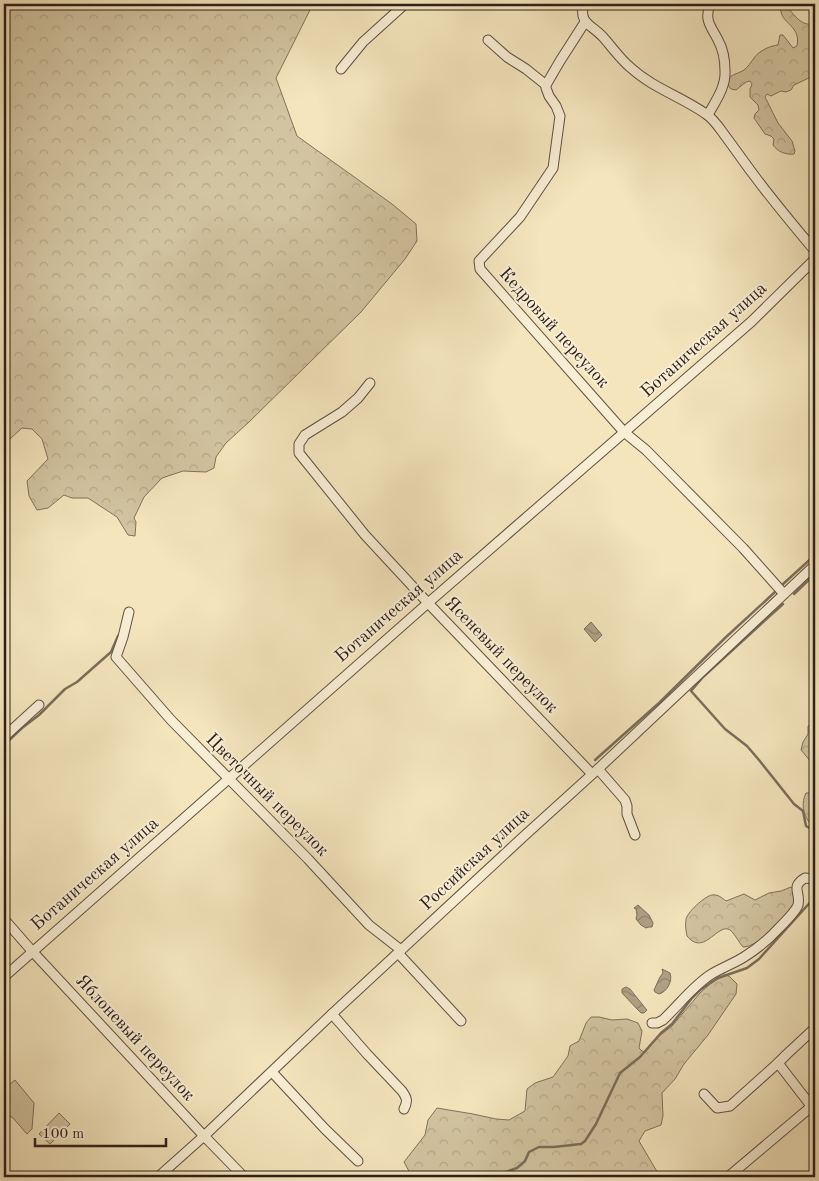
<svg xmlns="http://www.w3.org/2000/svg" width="819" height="1181" viewBox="0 0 819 1181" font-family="'Old Standard TT',serif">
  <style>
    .forest { fill: url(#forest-crowns); stroke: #7f725e }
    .park { fill: #d2c4a1; stroke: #7f725e }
    .water { fill: url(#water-waves); stroke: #7b6e5b }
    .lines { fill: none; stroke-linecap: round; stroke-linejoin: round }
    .stream { stroke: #7b6e5b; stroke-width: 2.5 }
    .minor-casing { stroke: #5e5144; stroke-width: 11 }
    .minor { stroke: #f8eed4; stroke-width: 9 }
    .labels { text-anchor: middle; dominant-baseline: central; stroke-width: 4; stroke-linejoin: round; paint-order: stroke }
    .street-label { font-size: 18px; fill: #2c201b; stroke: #f8eed4 }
  </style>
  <defs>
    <pattern id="forest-crowns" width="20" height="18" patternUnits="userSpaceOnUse" patternTransform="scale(1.25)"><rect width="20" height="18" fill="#d2c4a1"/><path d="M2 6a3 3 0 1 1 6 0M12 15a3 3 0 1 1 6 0" fill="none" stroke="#b4a88a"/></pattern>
    <pattern id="water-waves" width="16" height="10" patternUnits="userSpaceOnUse" patternTransform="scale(1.25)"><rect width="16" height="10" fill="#b0a286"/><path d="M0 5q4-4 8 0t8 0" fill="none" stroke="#8f846d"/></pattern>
  </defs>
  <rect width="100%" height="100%" fill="#f4e5bd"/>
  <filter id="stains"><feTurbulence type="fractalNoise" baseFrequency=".004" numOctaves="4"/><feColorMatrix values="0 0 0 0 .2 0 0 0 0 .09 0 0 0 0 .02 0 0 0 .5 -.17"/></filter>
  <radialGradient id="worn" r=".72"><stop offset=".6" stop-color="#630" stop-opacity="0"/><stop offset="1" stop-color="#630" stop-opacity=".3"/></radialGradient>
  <!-- forest -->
  <g class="forest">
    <polygon points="4,4 313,4 276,78 297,136 392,204 416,224 417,241 405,259 361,312 249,422 226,443 216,457 214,468 206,472 183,471 162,478 144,497 134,518 136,522 135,536 128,535 117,517 88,498 72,498 64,495 48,508 37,510 29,496 27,481 48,459 42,439 32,429 22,428 11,438 4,443"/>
    <path d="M782,4h3c7,8 15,22 27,20l3,-4 -2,-7 1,-9h1v71l-21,10 -3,5 -5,2 -5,-1 -10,5 -4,-2 -2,3 13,26 14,18 3,10 -1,3c-8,1 -16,-2 -21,-9l1,-6 -3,-3 -6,-2 -11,-16 1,-4 4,-4 -1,-5 -8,-8v-8l2,-5 -2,-3 -4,1 -10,8 -5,-1 -4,-5c1,-10 9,-9 17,-14 4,-3 7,-8 10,-12 5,-7 15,-12 24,-13l2,-10h3l10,13 4,-2c5,-23 -22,-23 -15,-42z"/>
    <polygon points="815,722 815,763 812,763 801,750 803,742 808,734 808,726"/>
    <path d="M806,793h9v30l-6,-1c-6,-8 -8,-19 -3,-29z"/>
    <path d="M791,887l9,6c0,2 -1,6 -2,8 -7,12 -40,47 -55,46 -4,-4 -10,-17 -15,-18 -12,-3 -25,27 -41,7 -1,-5 -2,-11 -1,-16 0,-7 19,-24 26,-25 6,-1 10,3 14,6l18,-7 11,6 14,-7 12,-2z"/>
    <polygon points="723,973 730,977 737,984 736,994 708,1035 684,1064 675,1079 662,1093 663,1116 661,1125 645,1131 639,1141 656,1170 663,1177 409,1177 410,1173 404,1162 425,1135 428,1120 437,1108 473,1114 496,1119 509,1120 525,1111 527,1089 535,1083 553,1077 568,1056 570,1046 579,1041 586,1023 591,1017 599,1017 612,1020 627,1019 638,1023 642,1031 639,1048 642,1051 645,1052 658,1037 672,1026 700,993 710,984 712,978"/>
  </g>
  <!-- park -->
  <g class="park">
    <polygon points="15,1080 34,1103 32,1129 27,1134 13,1118 4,1112 4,1089"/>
    <polygon points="59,1113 70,1124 50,1144 39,1134"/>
  </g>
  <!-- water -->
  <g class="water">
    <polygon points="591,622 602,635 595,642 584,629"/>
    <polygon points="638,905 649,915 653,923 652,927 649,927 646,928 641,925 636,919 637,915 636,909 634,908"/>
    <path d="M662,969l8,4c3,8 -3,19 -11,21l-4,-2 -1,-2 6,-13 3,-4z"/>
    <polygon points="626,987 630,989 646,1009 647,1010 644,1013 641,1013 639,1011 622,993 622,989"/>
  </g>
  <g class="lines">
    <!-- stream -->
    <g class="stream">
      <polyline points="782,585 815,555"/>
      <polyline points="794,594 815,574"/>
      <polyline points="783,604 703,677 691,691 725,729 747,746 759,760 794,804 803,811 806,826 811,829 815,835"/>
      <polyline points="4,745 22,728 39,715 65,689 77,682 111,652 118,636 120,634"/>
      <polyline points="595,760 659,703 725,638 775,592"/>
      <polyline points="496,1177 497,1175 517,1168 525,1161 529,1152 539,1147 554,1147 581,1144 585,1141 596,1124 620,1073 640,1057 661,1033 672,1024 692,998 700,990 718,978 747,968 759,959 815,897"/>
    </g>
    <defs>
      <g id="minor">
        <path d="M584,4c-6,19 8,21 19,33 9,10 17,22 28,31 22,20 51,29 75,46 8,5 14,15 20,23 9,12 18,25 27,37 20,27 41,52 62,77"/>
        <polyline points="585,22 560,61 546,85 546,88 549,96 556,106 560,116 553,168 520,217 479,261 480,269 624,432 646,450 743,548 784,594"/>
        <polyline points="488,40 507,57 526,69 546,85"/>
        <polyline points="341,69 363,42 405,4"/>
        <path d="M708,115c7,-13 18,-28 17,-44 0,-10 -2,-22 -7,-31 -7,-14 -14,-19 -8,-36"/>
        <polyline points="370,383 358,398 342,412 305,435 299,444 299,453 365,535 428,603 592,774"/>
        <polyline points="129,612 123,637 116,657 171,720 308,859 369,925 401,950"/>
        <polyline points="4,737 39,705"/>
        <polyline points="598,769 625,800 627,806 627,814 635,835"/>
        <polyline points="4,919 32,951 204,1136 244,1177"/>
        <polyline points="398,953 461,1021"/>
        <polyline points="4,977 428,603 751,322 815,259"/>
        <path d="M332,1014l35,40 35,37c5,7 6,10 2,18"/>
        <path d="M652,1023h5l6,-3c16,-15 29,-33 47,-45 11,-7 23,-11 34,-18 13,-8 25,-18 35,-29 5,-5 17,-17 19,-23 3,-13 -8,-18 7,-27l10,1"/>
        <polyline points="778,1063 787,1054 815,1028"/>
        <polyline points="272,1072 325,1129 358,1161"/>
        <polyline points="704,1094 717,1108 730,1106 778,1063 815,1111"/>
        <polyline points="158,1177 204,1136 332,1014 523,837 598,769 815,565"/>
        <polyline points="728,1177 812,1106"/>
      </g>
    </defs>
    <!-- minor casing -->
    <use href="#minor" class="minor-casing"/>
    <!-- minor -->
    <use href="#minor" class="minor"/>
  </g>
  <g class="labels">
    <!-- street labels -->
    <g class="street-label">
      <text transform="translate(554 328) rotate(48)">Кедровый переулок</text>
      <text transform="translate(704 340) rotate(-42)">Ботаническая улица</text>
      <text transform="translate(399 606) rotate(-41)">Ботаническая улица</text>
      <text transform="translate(501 655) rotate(46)">Ясеневый переулок</text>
      <text transform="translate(267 795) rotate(45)">Цветочный переулок</text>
      <text transform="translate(475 859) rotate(-43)">Российская улица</text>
      <text transform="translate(95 874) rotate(-41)">Ботаническая улица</text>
      <text transform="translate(135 1038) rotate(47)">Яблоневый переулок</text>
    </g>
  </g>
  <!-- margin -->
  <rect width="819" height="1181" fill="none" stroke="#f4e5bd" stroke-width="20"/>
  <rect x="5" y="5" width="809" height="1171" fill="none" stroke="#2c201b" stroke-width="2.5"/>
  <rect x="10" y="10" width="799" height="1161" fill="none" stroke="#2c201b"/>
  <!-- scale -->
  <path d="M35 1138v8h131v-8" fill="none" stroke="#2c201b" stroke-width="2.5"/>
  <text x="42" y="1138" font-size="15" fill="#2c201b" stroke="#f8eed4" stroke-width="4" paint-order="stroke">100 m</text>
  <rect width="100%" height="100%" filter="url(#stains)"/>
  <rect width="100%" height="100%" fill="url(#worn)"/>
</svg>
